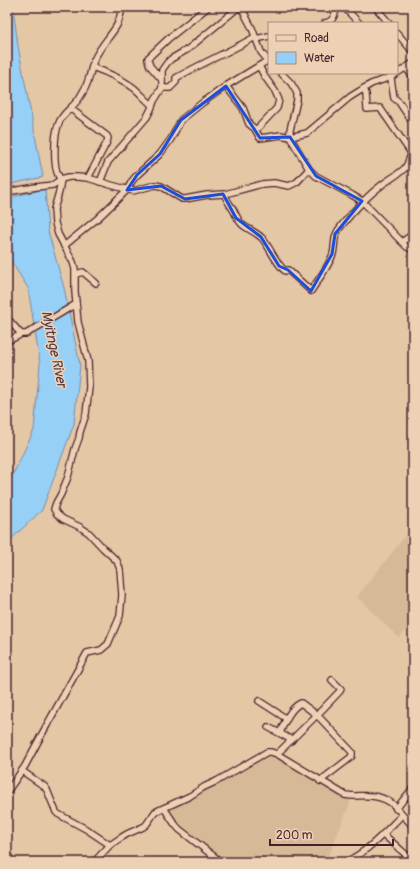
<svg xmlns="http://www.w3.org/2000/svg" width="420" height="869" viewBox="0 0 420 869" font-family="Pangolin,sans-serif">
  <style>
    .built { fill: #d6b996 }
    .water { fill: #97d0f6; stroke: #7889a5 }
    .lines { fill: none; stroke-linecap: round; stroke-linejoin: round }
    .minor-casing { stroke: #4a1f2b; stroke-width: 8 }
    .minor { stroke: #edd1b4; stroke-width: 5.5 }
    .marked { fill: none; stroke: #1d4ed8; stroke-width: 3; stroke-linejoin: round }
    .labels { text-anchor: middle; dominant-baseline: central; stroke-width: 3; stroke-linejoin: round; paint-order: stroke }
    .water-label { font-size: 14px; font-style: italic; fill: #563a49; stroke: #edd1b4 }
  </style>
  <rect width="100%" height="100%" fill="#e4c8a6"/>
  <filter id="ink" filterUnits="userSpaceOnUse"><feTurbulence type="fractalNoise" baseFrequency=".025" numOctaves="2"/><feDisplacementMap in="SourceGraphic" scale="8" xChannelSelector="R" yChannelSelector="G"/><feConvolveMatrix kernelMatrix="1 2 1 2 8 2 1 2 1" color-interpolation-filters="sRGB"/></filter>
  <g filter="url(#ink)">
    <!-- built -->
    <g class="built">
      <polygon points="413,526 413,621 399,638 357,597"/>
      <polygon points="269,752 321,782 351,801 326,862 224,862 167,811"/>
    </g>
    <!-- water -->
    <g class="water">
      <polygon points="7,7 13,7 18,46 43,177 7,185"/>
      <polygon points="45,189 48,231 64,288 80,365 74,424 42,510 7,543 7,487 34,430 40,363 28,288 7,255 7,198"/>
    </g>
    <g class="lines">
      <defs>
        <g id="minor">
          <polyline points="241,7 252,28 261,52 269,62"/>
          <polyline points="344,7 359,23"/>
          <polyline points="376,8 389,23"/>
          <path d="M325,23c10,-2 8,-8 13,-16"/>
          <polyline points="397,33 413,52"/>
          <polyline points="256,39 269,36"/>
          <path d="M92,67c14,5 30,12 42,21 6,5 12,12 18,17"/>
          <polyline points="406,68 413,77"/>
          <polyline points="281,73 291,83 297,93 297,100 290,130 290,137 309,169 316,176 352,195 362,201 402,242 407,247 413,250"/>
          <polyline points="390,73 394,98 399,102 413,123"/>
          <polyline points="162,80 150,66 148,60 148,58 169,38 208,7"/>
          <polyline points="226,86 243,108 249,124 255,129 260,138 281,135 290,137 307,133 350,97 371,84 391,77 413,63"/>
          <polyline points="162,88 162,70 167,63 171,59 188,49 239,7"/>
          <polyline points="364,88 366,94 367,109 380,108 411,153"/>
          <polyline points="71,109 107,136 108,138 107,142 88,178"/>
          <polyline points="256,130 277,108 279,100 275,91 265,77 259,66"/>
          <path d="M100,182l8,-20 39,-45 4,-8 3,-8 8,-13h8l6,-6v-4c26,-15 53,-26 79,-41"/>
          <polyline points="7,192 36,187 53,185 61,179 69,177 77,177 88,178 111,185 133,191 155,185 161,186 182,199 185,199 207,195 225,194 262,184 274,183 289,186 297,182 309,169"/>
          <path d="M225,194c1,7 6,11 9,17 3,6 4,10 10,15 6,4 13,7 18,12 9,11 13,24 23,33l3,-1 23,21c7,-11 18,-25 22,-37 3,-13 -1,-17 9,-29 12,-15 25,-29 41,-41 7,-5 16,-10 22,-16 4,-5 4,-12 8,-17"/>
          <polyline points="402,242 413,234"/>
          <polyline points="64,246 98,218 127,190 132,181 137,175 160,154 171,139 181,120 202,103 226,86 262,64 265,62 266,59"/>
          <polyline points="76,274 83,272 96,283"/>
          <polyline points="7,318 21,334 26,334 76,304"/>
          <polyline points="7,341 18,336 21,334"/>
          <polyline points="259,701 287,719"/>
          <polyline points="268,727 292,740"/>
          <path d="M280,733c4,-10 10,-25 21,-30l16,12 35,37v4l-2,2 -30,23"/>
          <polyline points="277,754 317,715 340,691 341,689 332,680"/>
          <polyline points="22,771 44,786 47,790 56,812 58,814 86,829 110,845"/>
          <path d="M7,792l18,-26 17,-32 45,-81 14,-3 7,-6 12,-28 2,-21 -2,-26 -3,-8 -14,-13 -14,-15 -9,-6 -17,-8 -6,-5 -3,-5 2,-6 5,-9 7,-17 7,-28 4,-11 1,-6 6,-18 3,-27 -1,-26 -10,-39 -3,-30v-23l-2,-7 -15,-28 -3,-11 -1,-14 5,-17 2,-13c-9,-8 -7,-45 -2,-56 3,-10 15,-16 21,-26 4,-6 7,-12 9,-19 2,-7 3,-14 6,-20 6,-13 16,-22 22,-33 3,-6 4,-12 5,-18"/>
          <polyline points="164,808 174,823 179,829 221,862"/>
          <polyline points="396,809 413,788"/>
          <polyline points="383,834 413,861"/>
          <path d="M94,862l16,-17 9,-6 8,-5 16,-7 3,-2 9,-13 35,-16 14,-9 13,-6 50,-29h4l6,2 68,41c9,2 17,0 26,1 23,2 27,15 42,30"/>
          <path d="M345,862c23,-10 40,-30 57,-47"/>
        </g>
      </defs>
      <!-- minor casing -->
      <use href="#minor" class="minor-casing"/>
      <!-- minor -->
      <use href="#minor" class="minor"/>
    </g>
  </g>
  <!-- marked area -->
  <path class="marked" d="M226,86l34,52 30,-1 26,39 46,25 -27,33 -3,20 -21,37 -23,-21 -9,-4 -18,-29 -25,-19 -13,-24 -38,5 -24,-13 -34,4 10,-15 23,-21 21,-34z"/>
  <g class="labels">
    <!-- water labels -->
    <g class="water-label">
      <text transform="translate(54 349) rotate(78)">Myitnge River</text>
    </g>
  </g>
  <!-- margin -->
  <rect width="420" height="869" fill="none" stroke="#edd1b4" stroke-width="24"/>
  <rect x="12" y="12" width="396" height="845" fill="none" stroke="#4a1f2b" stroke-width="1.5" filter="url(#ink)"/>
  <!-- legend -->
  <rect x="268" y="22" width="130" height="52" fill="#edd1b4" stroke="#ac8a7d"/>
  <rect x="276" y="35" width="20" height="6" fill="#edd1b4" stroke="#ac8a7d"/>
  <text x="304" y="42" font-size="12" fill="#4a1f2b">Road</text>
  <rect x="276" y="52" width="20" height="12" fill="#97d0f6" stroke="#ac8a7d"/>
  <text x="304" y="62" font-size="12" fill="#4a1f2b">Water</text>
  <!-- scale -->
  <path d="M270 839v6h123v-6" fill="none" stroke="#4a1f2b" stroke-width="2"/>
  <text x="276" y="839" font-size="12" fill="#4a1f2b" stroke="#edd1b4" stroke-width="3" paint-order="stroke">200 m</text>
</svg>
